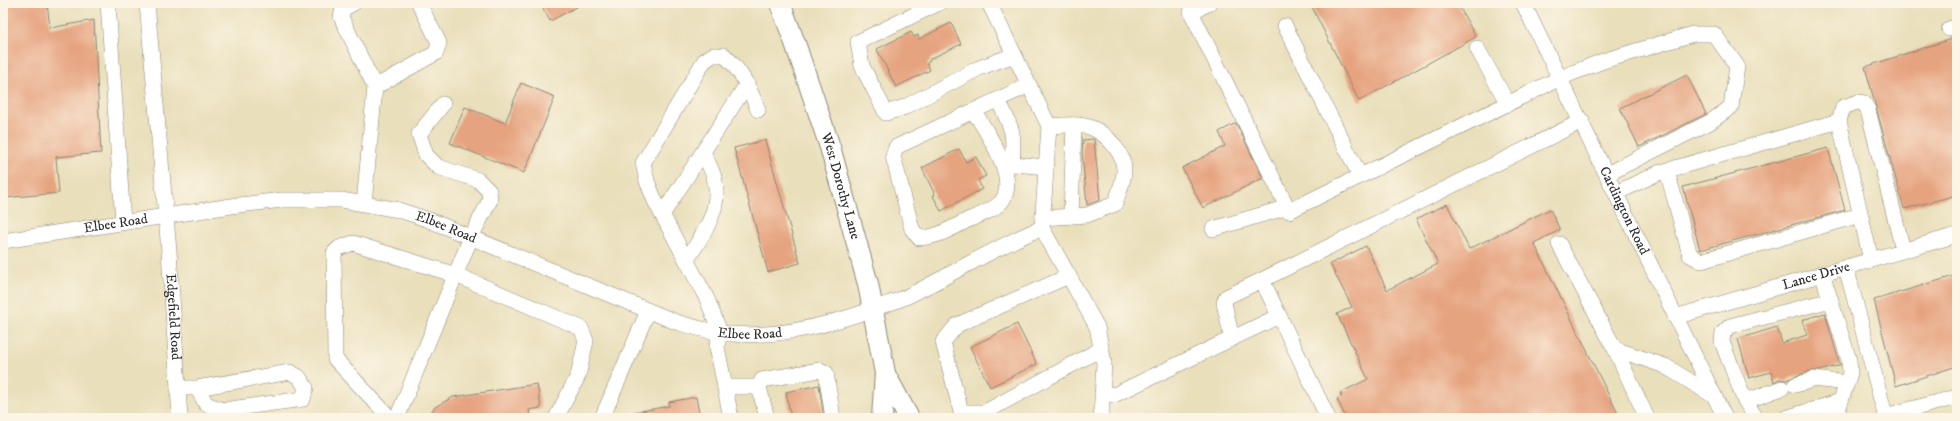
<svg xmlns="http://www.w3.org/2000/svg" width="1960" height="421" viewBox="0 0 1960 421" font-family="'IM FELL DW Pica',serif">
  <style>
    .building { fill: #e6a37f }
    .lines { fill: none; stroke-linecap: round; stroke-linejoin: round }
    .minor-casing { stroke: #8a8573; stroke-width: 16 }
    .major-casing { stroke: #8a8573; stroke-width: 22 }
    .minor { stroke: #fff; stroke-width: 15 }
    .major { stroke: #fff; stroke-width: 20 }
    .labels { text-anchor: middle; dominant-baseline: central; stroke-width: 3; stroke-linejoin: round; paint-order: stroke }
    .street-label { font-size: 14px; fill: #2b2b2b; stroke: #fcf5e5 }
  </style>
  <rect width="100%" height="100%" fill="#fcf5e5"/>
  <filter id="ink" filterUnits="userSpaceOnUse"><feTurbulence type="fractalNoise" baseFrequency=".025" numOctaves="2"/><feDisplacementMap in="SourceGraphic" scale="8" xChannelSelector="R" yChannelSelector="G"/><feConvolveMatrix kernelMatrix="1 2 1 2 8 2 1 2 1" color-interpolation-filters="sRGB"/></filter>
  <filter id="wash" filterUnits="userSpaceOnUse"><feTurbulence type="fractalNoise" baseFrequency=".012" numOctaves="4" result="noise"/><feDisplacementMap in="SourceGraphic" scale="16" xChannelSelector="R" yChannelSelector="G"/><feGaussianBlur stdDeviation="0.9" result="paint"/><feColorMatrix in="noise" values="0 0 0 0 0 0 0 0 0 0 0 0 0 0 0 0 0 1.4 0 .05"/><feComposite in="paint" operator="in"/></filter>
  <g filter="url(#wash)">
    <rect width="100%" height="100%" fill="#e9dfbb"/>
    <g id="blocks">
      <!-- building -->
      <g class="building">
        <polygon points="3,3 47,3 50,28 94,20 101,153 56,157 59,193 3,198"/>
        <polygon points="540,3 584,3 550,21"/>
        <polygon points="1310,3 1457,3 1476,37 1359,101"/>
        <polygon points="951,23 961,44 930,59 930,61 927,63 930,70 896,87 877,49 911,32 914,37 918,35 919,39"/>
        <polygon points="1957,37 1957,195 1904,209 1865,67"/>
        <polygon points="1687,75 1706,114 1639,147 1620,108"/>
        <polygon points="521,83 555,97 524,173 450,143 465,107 505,123"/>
        <polygon points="1236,123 1263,178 1203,208 1182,168 1225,146 1219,132"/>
        <polygon points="1094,139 1100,200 1087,205 1082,154 1083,140"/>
        <polygon points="765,140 800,263 768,272 734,148"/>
        <polygon points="1828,148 1845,210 1700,250 1683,187"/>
        <polygon points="959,149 966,162 976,157 986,176 978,180 982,189 941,211 933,196 935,195 922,168"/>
        <polygon points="1447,204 1469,249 1550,209 1560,230 1534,243 1620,418 1346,418 1337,399 1342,396 1340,393 1368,379 1337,314 1352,307 1330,264 1366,246 1387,290 1438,264 1416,219"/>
        <polygon points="1957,275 1957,366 1896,386 1874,300"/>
        <polygon points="1825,313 1840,365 1820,371 1810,371 1786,380 1779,379 1774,382 1771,372 1749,378 1738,339 1777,327 1782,343 1807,335 1802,320"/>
        <polygon points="1017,324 1037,364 990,387 970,347"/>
        <polygon points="537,384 541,408 529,410 530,418 427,418 435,407 453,397"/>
        <polygon points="819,385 824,418 791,418 786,392"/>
        <polygon points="696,397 700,418 637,418 636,412 669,406 669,402"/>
      </g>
    </g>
  </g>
  <g filter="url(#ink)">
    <use href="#blocks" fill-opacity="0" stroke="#8a8573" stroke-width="1"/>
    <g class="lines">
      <defs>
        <g id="minor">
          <polyline points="108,3 123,222"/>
          <path id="s1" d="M147,3l22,248 11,167"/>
          <polyline points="354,3 343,9 341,17 375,87 364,203"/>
          <polyline points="939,3 858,42 862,66 886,113 905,107 979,68 1014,55"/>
          <polyline points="989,3 1049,126 1042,228"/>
          <polyline points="1209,3 1191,12 1289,211 1560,78 1603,61 1693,34 1714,34 1737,66 1731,107 1710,122 1607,174"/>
          <path id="s2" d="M1523,3l202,415"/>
          <polyline points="1285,26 1360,176"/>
          <polyline points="1949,29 1957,26"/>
          <polyline points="1477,48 1508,104"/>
          <polyline points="375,87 436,53 439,43 419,3"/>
          <path d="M998,100c14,28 17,32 14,63"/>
          <path d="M974,111c12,21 45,66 28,90 -8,9 -21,14 -32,18 -16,8 -33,19 -51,19l-7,-9 -19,-73 3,-9 133,-62"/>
          <polyline points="1839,121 1843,107 1858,102 1864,103 1868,110 1903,250"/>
          <polyline points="1003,163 1046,167"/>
          <polyline points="1667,171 1690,255 1701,261 1860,215"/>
          <polyline points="1616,193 1658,173 1839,121 1871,260"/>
          <polyline points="662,215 747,84"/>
          <polyline points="1071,216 1074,125"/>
          <path d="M1043,218l44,-3 28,-11c3,-10 9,-23 9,-33 1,-17 -17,-37 -32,-43 -13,-5 -30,-3 -43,-2"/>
          <polyline points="1213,229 1288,207"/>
          <path id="s3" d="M3,241l228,-35 51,-6h59l58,10 30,10 247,102c18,5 37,11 56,12 48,4 97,-9 141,-25 13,-5 26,-8 37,-14 45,-22 86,-49 132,-67l55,99 7,36 -3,55"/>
          <polyline points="1559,244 1615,349 1665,366 1714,396"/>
          <path d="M687,260c15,-25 34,-48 28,-79 -2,-10 -8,-20 -12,-29"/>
          <polyline points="1846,267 1886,418"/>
          <polyline points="1822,273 1849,360 1850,373 1837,413 1838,418"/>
          <polyline points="1069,276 957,325 943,342 961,412 985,412 1101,349"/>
          <path id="s4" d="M1675,317l282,-82"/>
          <polyline points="1232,339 1224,303 1226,297 1262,280"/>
          <polyline points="1615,349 1647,418"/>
          <polyline points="1813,379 1847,383"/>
          <polyline points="1795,385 1806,382"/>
          <polyline points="725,387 759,387"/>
          <polyline points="178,388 197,388 206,404 223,410 303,399 306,388 299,377 290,372 197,388"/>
          <polyline points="1102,393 1114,395 1279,316"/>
          <polyline points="1746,401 1782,388"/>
          <polyline points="1885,416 1957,397"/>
          <polyline points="390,418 335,359 334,253 339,248 353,243 456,275 581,328 586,341 578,376 556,418"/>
          <polyline points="397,418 471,237 490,200 489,191 478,180 438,167 426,155 419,134 443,104"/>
          <polyline points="602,418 648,311"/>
          <path d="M731,418l-14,-71 3,-15 -13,-33 -52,-98 -8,-20 -4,-18 61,-102 9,-6h11c17,15 26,34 34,55"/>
          <polyline points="767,418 759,387 762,380 820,370 826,373 833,418"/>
          <polyline points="1328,418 1262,280 1582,121"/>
          <polyline points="1756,418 1744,399 1722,342 1723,333 1730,326 1831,300"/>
          <polyline points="1786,418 1841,401"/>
        </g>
        <g id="major">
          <path id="s5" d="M780,3l15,40 35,104 38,137 17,89 -3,45"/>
          <polyline points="885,374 909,418"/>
        </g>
      </defs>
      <!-- minor casing -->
      <use href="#minor" class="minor-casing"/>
      <!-- major casing -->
      <use href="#major" class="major-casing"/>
      <!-- minor -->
      <use href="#minor" class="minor"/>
      <!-- major -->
      <use href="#major" class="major"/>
    </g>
  </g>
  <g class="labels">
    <!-- street labels -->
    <g class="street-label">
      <text stroke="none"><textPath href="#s5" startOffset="193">West Dorothy Lane</textPath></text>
      <text stroke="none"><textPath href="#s2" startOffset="231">Cardington Road</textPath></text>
      <text stroke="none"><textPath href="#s3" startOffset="114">Elbee Road</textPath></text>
      <text stroke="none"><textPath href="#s3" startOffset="450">Elbee Road</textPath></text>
      <text stroke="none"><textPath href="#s4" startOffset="147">Lance Drive</textPath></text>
      <text stroke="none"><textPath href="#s1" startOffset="315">Edgefield Road</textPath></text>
      <text stroke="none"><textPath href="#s3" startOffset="774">Elbee Road</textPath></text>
    </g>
  </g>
  <!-- margin -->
  <rect width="1960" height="421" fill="none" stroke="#fcf5e5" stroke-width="16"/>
</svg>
